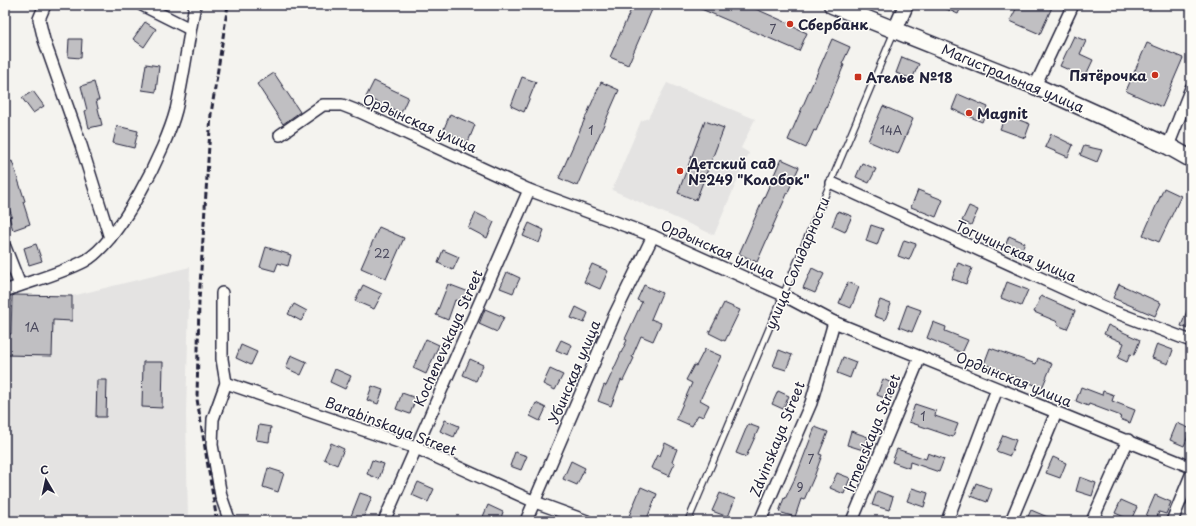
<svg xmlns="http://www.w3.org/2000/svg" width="1196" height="526" viewBox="0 0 1196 526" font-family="'Playpen Sans',sans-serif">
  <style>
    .built { fill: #e4e3e2 }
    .building { fill: #c0bfc2; stroke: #22223b }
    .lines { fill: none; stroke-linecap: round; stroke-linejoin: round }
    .service-casing { stroke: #22223b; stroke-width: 8 }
    .minor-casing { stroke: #22223b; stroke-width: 14 }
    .tertiary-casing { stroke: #22223b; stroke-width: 17 }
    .secondary-casing { stroke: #22223b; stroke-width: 19 }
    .service { stroke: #fdfcf7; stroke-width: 5.5 }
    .minor { stroke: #fdfcf7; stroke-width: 11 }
    .tertiary { stroke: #fdfcf7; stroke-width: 14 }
    .secondary { stroke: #fdfcf7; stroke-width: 16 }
    .rail { stroke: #22223b; stroke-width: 3; stroke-dasharray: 6 3; stroke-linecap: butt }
    .poi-dot { fill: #c8321e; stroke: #fdfcf7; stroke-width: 1.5 }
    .labels { text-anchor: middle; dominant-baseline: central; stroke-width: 3; stroke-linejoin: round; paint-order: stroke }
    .number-label { font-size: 12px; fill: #4a495d }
    .poi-label { font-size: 14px; font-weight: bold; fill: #22223b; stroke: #fdfcf7; text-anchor: start }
    .street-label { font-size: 14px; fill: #22223b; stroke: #fdfcf7 }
  </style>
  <rect width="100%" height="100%" fill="#f4f3ef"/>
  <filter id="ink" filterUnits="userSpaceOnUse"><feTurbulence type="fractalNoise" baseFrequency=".025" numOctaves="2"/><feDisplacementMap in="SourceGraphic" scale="8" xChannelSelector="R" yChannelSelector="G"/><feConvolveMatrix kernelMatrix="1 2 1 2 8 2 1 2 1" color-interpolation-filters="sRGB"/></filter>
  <g filter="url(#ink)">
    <!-- built -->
    <g class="built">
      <polygon points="667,83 755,119 741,148 749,153 714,235 612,190 641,121 648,118"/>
      <polygon points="190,267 186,413 188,521 5,521 5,334 11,334 12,295 72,296"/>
    </g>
    <!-- building -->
    <g class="building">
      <polygon points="633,5 654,5 628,65 610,57"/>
      <polygon points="692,5 747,5 790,24 789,25 807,33 799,51"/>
      <polygon points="937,5 962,5 958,14"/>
      <polygon points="1018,5 1053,5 1040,34 1010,21"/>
      <polygon points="145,22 156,29 144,47 133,39"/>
      <polygon points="1074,36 1086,41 1080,54 1093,60 1085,77 1060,66"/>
      <polygon points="69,39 82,39 81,58 68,57"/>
      <polygon points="832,39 850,47 842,64 844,65 816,131 814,130 806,148 788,140"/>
      <polygon points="1147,43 1183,58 1162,107 1126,91"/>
      <polygon points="902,57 919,64 912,79 896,73"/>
      <polygon points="146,64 159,66 156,92 142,90"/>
      <polygon points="274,73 300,112 283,124 257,84"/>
      <polygon points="522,77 536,82 524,112 511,106"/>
      <polygon points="374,81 408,97 401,113 366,97"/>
      <polygon points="94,82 99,100 96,100 102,125 89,128 85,111 87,110 81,86"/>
      <polygon points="601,82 619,90 577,186 559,178"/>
      <polygon points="33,91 44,106 33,113 22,98"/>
      <polygon points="958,94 988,107 982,122 952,109"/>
      <polygon points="883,106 913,119 898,154 868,141"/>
      <polygon points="450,114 475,125 468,142 443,131"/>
      <polygon points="1006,115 1030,124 1025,138 1000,129"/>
      <polygon points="705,121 724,128 696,200 678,193"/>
      <polygon points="117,126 138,131 134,148 113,143"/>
      <polygon points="1051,134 1073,145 1068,157 1045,147"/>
      <polygon points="1084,146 1102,150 1097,162 1080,155"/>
      <polygon points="781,159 799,167 757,262 739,254"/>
      <polygon points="12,161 25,201 23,202 30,224 13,230 9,217 12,216 5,198 5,164"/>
      <polygon points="862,163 876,169 869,183 856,177"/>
      <polygon points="1164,188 1181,196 1159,242 1143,235"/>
      <polygon points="918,190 943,200 936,217 911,207"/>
      <polygon points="969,206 978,210 971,225 962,221"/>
      <polygon points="838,211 852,216 845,232 832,226"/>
      <polygon points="476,213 494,222 487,238 468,228"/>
      <polygon points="529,223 544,230 539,243 523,236"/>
      <polygon points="871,225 883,229 877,245 866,241"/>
      <polygon points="379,227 404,238 386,279 361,268"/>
      <polygon points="1009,236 1025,243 1019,256 1004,249"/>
      <polygon points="904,240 916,244 909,260 898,256"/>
      <polygon points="36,244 42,261 29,265 24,248"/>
      <polygon points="266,247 291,255 288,266 278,263 275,271 260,267"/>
      <polygon points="443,250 459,257 453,270 438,263"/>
      <polygon points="958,263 972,268 966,284 952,279"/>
      <polygon points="592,264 608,271 600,289 584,282"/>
      <polygon points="812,268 824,274 815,293 803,288"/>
      <polygon points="507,272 520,278 513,293 500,288"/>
      <polygon points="848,282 859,287 851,308 839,303"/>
      <polygon points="1007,282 1028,290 1021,306 1001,298"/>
      <polygon points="448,284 469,292 465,303 455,300 448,320 436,315"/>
      <polygon points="1119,284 1161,303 1155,316 1113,298"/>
      <polygon points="363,285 382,294 374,309 355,301"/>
      <polygon points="644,285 662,293 651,319 661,323 653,341 641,336 632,357 634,358 623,381 621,380 611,406 598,401 604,385 606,386 627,340 625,339 642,302 637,300"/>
      <polygon points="15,295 72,296 72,321 53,320 52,356 5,355 5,334 11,334 12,296"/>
      <polygon points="1041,296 1075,311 1067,329 1057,325 1058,322 1034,312"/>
      <polygon points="880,300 891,304 885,320 874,316"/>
      <polygon points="1191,301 1191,330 1181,326"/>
      <polygon points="724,303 740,310 725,341 709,333"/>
      <polygon points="294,304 307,311 301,321 288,314"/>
      <polygon points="907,305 921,310 912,332 899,327"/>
      <polygon points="576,307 588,313 584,323 571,318"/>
      <polygon points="485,309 504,317 497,332 479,324"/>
      <polygon points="933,322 946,327 945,331 968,340 962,353 927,338"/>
      <polygon points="1108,325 1140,340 1134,355 1130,354 1127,362 1118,358 1124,343 1104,334"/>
      <polygon points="426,339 439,345 426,374 413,368"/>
      <polygon points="561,340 572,345 568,355 556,350"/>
      <polygon points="1157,344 1173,350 1168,364 1152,358"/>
      <polygon points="241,345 257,352 251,365 236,358"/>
      <polygon points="990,348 1036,364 1038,358 1052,364 1042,388 984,364"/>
      <polygon points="705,349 721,356 700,400 709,405 703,417 698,415 692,426 676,419 692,383 686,380 694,365 696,366"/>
      <polygon points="779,350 792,355 786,370 773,366"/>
      <polygon points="291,355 307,362 301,375 286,368"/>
      <polygon points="843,357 856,362 850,378 837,373"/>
      <polygon points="470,359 483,365 476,381 463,375"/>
      <polygon points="143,362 163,362 162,408 142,407"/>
      <polygon points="335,369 351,376 345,389 330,382"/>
      <polygon points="550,369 563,375 555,390 543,384"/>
      <polygon points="883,379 896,385 890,400 877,395"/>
      <polygon points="97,380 107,380 106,417 96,417"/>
      <polygon points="372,386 383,390 378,404 367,400"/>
      <polygon points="1081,387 1102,395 1103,391 1114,395 1112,401 1135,410 1130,423 1120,419 1121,416 1089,404 1088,406 1076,401"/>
      <polygon points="778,391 789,396 783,409 772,404"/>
      <polygon points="402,393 416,398 410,414 396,409"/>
      <polygon points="536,403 546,408 540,421 530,416"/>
      <polygon points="915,404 936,411 935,416 958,424 953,437 909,422"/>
      <polygon points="445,420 459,426 454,437 440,431"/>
      <polygon points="1177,423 1191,429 1184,446 1170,440"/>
      <polygon points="748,424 759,428 746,457 736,453"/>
      <polygon points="259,425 271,427 269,442 256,440"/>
      <polygon points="815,427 828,432 819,454 822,455 814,477 804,500 801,499 795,517 779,512 784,498 785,499 797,474"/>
      <polygon points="851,431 868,437 863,450 847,445"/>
      <polygon points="1003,435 1016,440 1010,456 996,451"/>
      <polygon points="331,443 344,449 337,465 324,459"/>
      <polygon points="665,443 677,449 672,462 675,463 669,476 651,468 657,455 660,456"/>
      <polygon points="897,449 926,459 928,453 944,459 939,472 910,462 909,468 892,462"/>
      <polygon points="515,452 527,456 521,470 510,466"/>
      <polygon points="1053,457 1066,463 1060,478 1046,473"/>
      <polygon points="372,460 384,464 379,479 367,474"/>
      <polygon points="571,461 585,468 577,485 563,479"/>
      <polygon points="268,468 284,473 278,492 263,487"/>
      <polygon points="837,473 850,478 844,494 830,488"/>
      <polygon points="1080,477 1096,483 1092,496 1076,491"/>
      <polygon points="418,482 434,489 428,502 412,495"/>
      <polygon points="976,483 992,489 987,502 971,496"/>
      <polygon points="641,487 657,494 646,521 629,516"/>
      <polygon points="912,488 928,493 924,507 907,501"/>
      <polygon points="877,491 893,497 889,510 872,505"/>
      <polygon points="360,493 372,497 362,521 349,521"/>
      <polygon points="720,493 735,499 728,517 712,511"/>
      <polygon points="1155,495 1171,502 1166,514 1159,512 1156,520 1146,516"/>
      <polygon points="1121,500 1137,507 1131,520 1115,513"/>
      <polygon points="488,505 503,512 500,521 487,521 482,519"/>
      <polygon points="1031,510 1057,521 1026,521"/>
    </g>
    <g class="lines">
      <defs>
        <polyline id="service" points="688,521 894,32"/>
        <g id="minor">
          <polyline points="45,5 39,19 44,40 81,145 110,238"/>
          <polyline points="142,5 190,29"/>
          <polyline points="1035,86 1073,5"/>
          <polyline points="280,135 323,105 342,105 360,112 529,190 653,236 783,295 834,322 1191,467"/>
          <polyline points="1168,146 1191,88"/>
          <polyline points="832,183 1115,312 1191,341"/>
          <polyline points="5,247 20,285"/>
          <path d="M5,291c26,-10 55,-17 80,-30 35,-20 81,-112 91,-151 8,-35 12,-70 19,-105"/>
          <polyline points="222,293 222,359 226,383 213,419 212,445 221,496 229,519"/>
          <polyline points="226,383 416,448 535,502 587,521"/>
          <polyline points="384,521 529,190"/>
          <polyline points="526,521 614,316 653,236"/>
          <polyline points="760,521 811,403 834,322"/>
          <polyline points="852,521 920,357"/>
          <polyline points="947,521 997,389"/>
          <polyline points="1011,521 1056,413"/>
          <polyline points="1092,521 1128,440"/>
          <polyline points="1172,521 1191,475"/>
        </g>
        <polyline id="tertiary" points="895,30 906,5"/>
        <polyline id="secondary" points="832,5 1035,86 1168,146 1191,159"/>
      </defs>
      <!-- service casing -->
      <use href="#service" class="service-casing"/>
      <!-- minor casing -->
      <use href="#minor" class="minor-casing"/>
      <!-- tertiary casing -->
      <use href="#tertiary" class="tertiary-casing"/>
      <!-- secondary casing -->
      <use href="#secondary" class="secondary-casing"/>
      <!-- service -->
      <use href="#service" class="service"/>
      <!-- minor -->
      <use href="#minor" class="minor"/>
      <!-- tertiary -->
      <use href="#tertiary" class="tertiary"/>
      <!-- secondary -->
      <use href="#secondary" class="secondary"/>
      <!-- rail -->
      <polyline class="rail" points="217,521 197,399 199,301 211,114 228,5"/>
    </g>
  </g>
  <!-- markers -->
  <g class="poi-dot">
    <circle cx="790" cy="24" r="4"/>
    <circle cx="1155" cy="75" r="4"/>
    <rect x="854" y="73" width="8" height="8" rx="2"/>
    <circle cx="969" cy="113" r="4"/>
    <circle cx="680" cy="171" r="4"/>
  </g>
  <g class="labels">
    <!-- number labels -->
    <g class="number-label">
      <text x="773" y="29">7</text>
      <text x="591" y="130">1</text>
      <text x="891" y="130">14А</text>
      <text x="382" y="253">22</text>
      <text x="32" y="327">1А</text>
      <text x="923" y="416">1</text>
      <text x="811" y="459">7</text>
      <text x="800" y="487">9</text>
    </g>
    <!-- poi labels -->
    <g class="poi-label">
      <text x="798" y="24">Сбербанк</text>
      <text x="1147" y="75" text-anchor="end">Пятёрочка</text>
      <text x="866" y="77">Ателье №18</text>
      <text x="977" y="113">Magnit</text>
      <text x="688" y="163">Детский сад<tspan x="688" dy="16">№249 "Колобок"</tspan></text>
    </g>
    <!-- street labels -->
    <g class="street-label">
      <text transform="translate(1013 78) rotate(23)">Магистральная улица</text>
      <text transform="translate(420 123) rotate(24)">Ордынская улица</text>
      <text transform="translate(718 249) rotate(24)">Ордынская улица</text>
      <text transform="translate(1016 251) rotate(24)">Тогучинская улица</text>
      <text transform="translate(797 263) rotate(-67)">улица Солидарности</text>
      <text transform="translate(448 338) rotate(-66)">Kochenevskaya Street</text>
      <text transform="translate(574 372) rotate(-67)">Убинская улица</text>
      <text transform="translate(1014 379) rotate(22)">Ордынская улица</text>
      <text transform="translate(391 426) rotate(21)">Barabinskaya Street</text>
      <text transform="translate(872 433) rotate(-68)">Irmenskaya Street</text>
      <text transform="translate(777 439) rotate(-68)">Zdvinskaya Street</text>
    </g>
  </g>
  <!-- margin -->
  <rect width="1196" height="526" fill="none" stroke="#fdfcf7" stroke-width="20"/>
  <rect x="10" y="10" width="1176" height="506" fill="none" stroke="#22223b" stroke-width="1.5" filter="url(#ink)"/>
  <!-- north arrow -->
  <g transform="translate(46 480) rotate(351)" stroke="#fdfcf7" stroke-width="3" paint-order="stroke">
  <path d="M0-3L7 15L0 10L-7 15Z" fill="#22223b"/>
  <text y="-6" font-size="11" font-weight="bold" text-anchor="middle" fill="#22223b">С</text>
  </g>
</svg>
